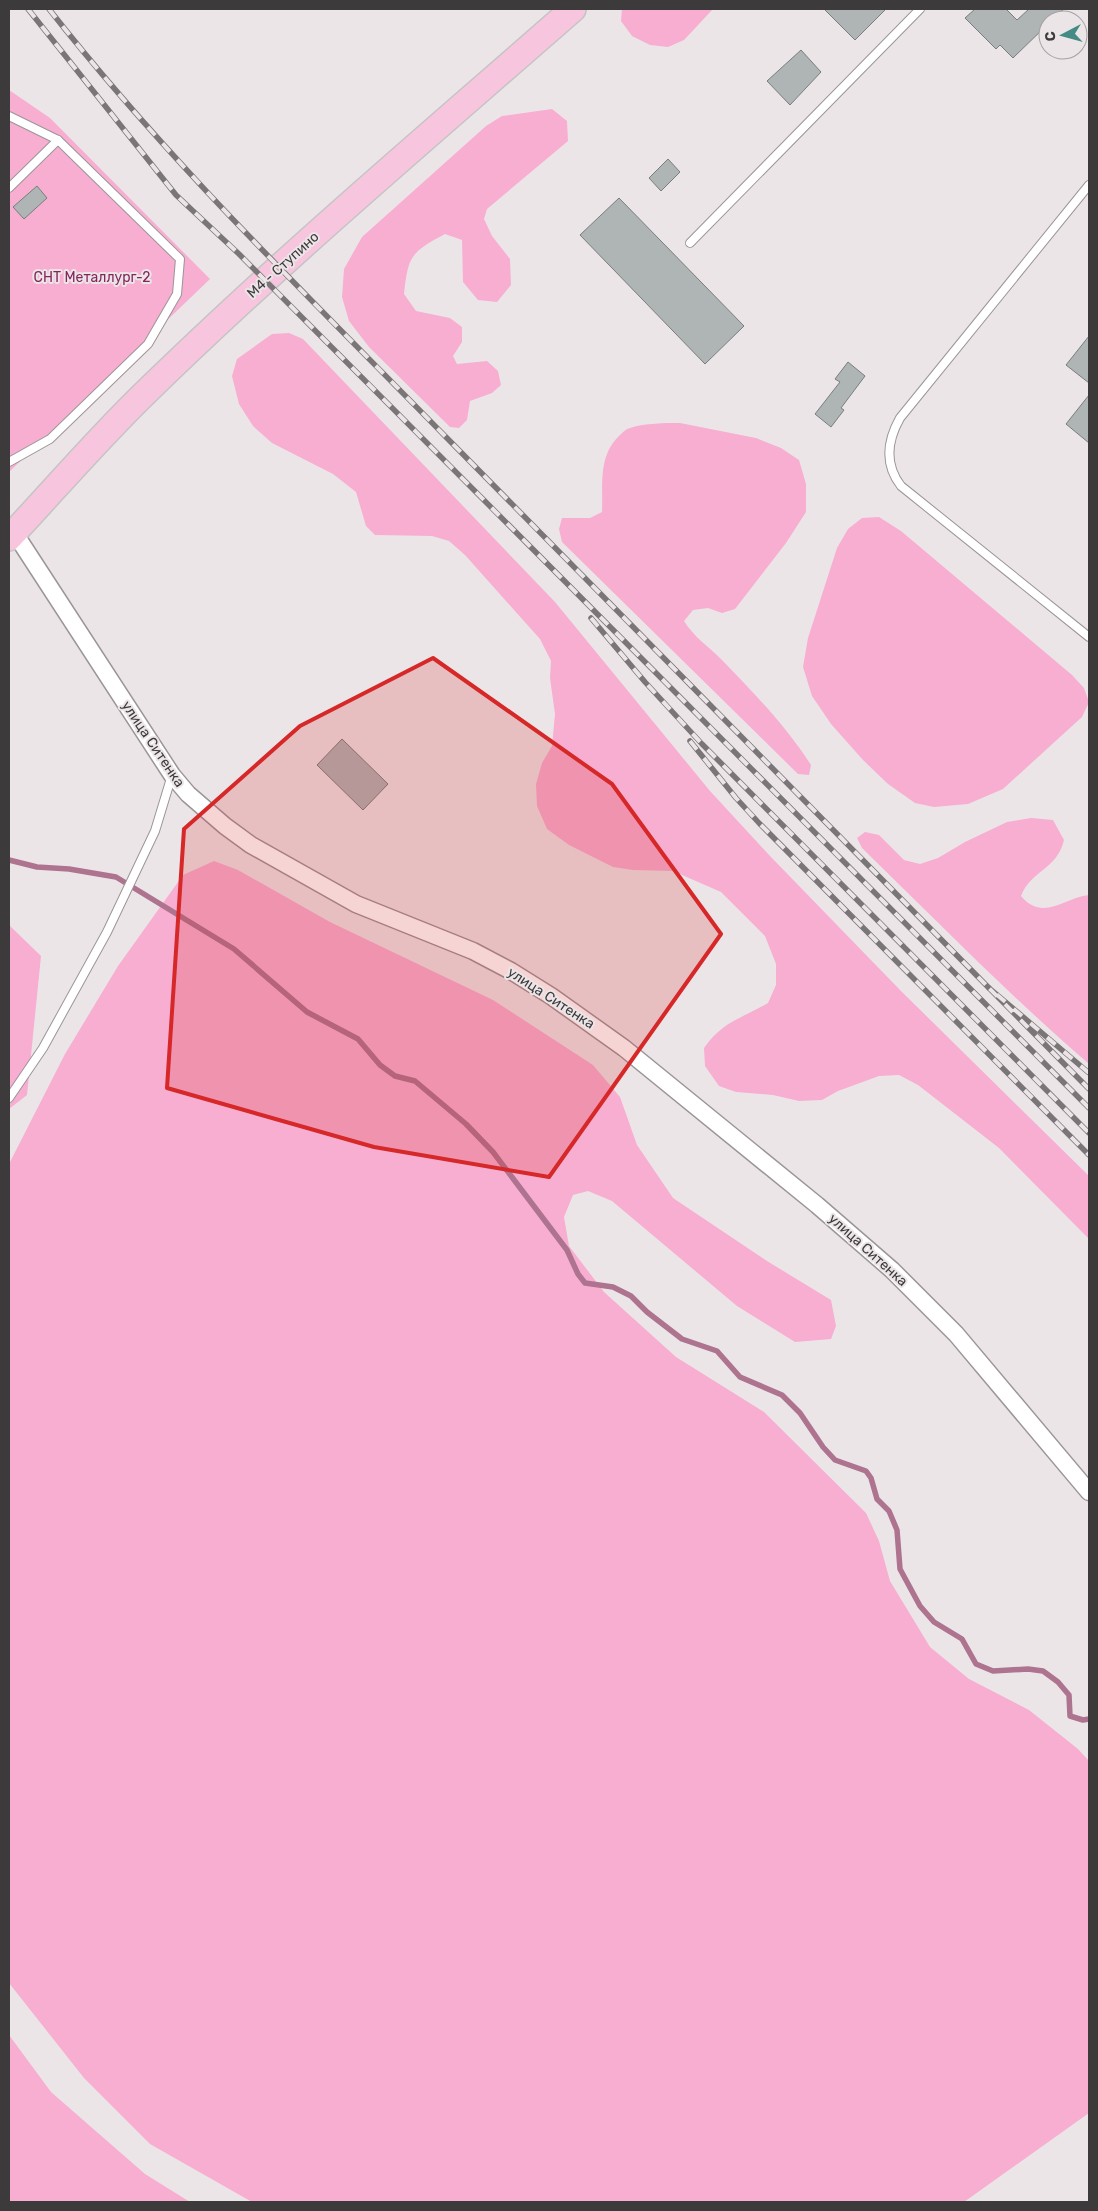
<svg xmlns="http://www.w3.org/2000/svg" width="1098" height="2211" viewBox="0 0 1098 2211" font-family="Rubik,sans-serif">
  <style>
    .green { fill: #f7aed1 }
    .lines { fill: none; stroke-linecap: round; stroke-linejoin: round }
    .stream { stroke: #ad738f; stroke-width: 5.5 }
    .building { fill: #aeb5b4; stroke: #777e7d }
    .lane-casing { stroke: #9b9598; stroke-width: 10 }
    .street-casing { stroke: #9b9598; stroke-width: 19 }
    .primary-casing { stroke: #c4c4c4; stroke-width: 28 }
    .lane { stroke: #fff; stroke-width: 8 }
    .street { stroke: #fff; stroke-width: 16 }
    .primary { stroke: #f8c5de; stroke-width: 25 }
    .rail-casing { stroke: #7a7677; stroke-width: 5.5 }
    .rail { stroke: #ece5e8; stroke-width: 4; stroke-dasharray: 11; stroke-linecap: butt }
    .marked { fill: #d62828; fill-opacity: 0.2; stroke: #d62828; stroke-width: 4; stroke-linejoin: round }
    .labels { text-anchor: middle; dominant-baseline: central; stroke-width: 4; stroke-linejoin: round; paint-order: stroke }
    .street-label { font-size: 14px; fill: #3c3a3b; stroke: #ece5e8 }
    .park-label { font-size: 14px; fill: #84255c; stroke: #ece5e8 }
  </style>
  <rect width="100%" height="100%" fill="#ece5e8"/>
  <!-- green -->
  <g class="green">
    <polygon points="622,9 713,9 684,40 668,47 650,45 632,36 621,21"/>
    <polygon points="9,90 50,118 210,279 9,472"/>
    <path d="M552,109l15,12 1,20 -81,68 -3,10 8,17 18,23 1,26 -14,17 -19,-2 -15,-18 -1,-42 -17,-6c-34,18 -37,22 -41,60l12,17 34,7 12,9v15l-9,14 4,8 30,-3 11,10 3,14 -9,8 -22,8 -3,19 -8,8 -9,-1 -81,-80 -20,-26 -7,-24 2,-28 18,-32 124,-111 16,-10z"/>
    <path d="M289,333l14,6 252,263 155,189 60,65 131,135 188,185v63l-90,-91 -81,-63 -19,-10 -20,1 -41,15 -16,9 -23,1 -26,-6 -37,-3 -17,-6 -14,-20 -1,-18c19,-27 37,-29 64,-45l8,-18v-21l-11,-28 -44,-44 -48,-21 -40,-1 -20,-3 -44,-22 -22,-16 -10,-23 -1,-22 6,-21 10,-17 3,-32 -5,-36 1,-17 -11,-22 -75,-84 -16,-14 -17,-5 -57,-1 -9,-9 -10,-34 -23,-18 -61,-31 -19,-17 -14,-22 -7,-28 5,-17 35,-25z"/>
    <path d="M680,423l76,15 25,10 18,12 7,24v28l-20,31 -51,66 -13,4 -14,-5 -15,2 -9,11c10,16 24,25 37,38 32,33 65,67 90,106l-2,10 -11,-1 -236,-232 -3,-13 3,-11h28l12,-6c1,-28 -4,-57 18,-77 3,-3 6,-6 10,-7 16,-5 34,-5 50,-5z"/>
    <polygon points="879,517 901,531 1072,675 1084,688 1089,702 1082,717 1003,789 968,804 934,807 915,803 888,784 863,760 831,724 812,696 803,667 808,638 837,548 848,529 862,518"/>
    <path d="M1031,818l22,2 11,20c-7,30 -33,30 -43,56 22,26 42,2 68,-1v169c-79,-68 -152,-143 -227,-216l-5,-10 8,-6 14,3 25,25 16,4 18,-6 27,-16 42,-20z"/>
    <polygon points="214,861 238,870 330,922 493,1000 593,1065 620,1097 637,1145 673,1198 767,1261 831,1300 836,1326 831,1339 795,1342 737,1306 612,1201 588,1191 573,1195 564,1217 569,1246 604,1292 676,1357 764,1412 866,1513 879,1541 890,1581 930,1647 969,1679 1029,1710 1078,1749 1089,1761 1089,2113 964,2202 252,2202 150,2144 84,2078 9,1983 9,1164 65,1054 118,966 183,875"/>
    <polygon points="9,925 41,956 27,1095 9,1109"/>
    <polygon points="9,2035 51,2092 145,2174 190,2202 9,2202"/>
  </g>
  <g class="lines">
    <!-- stream -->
    <polyline class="stream" points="9,860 37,867 69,869 116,877 234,949 307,1012 358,1039 380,1065 395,1076 415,1081 466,1124 493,1152 567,1250 578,1274 585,1283 613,1287 631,1296 647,1312 682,1339 717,1351 740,1377 782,1395 800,1413 823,1447 835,1460 866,1471 871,1478 877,1499 889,1511 897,1530 900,1569 920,1606 934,1622 962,1639 976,1664 993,1671 1028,1669 1043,1671 1058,1682 1069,1695 1070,1716 1083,1720 1089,1719"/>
  </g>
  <!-- building -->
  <g class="building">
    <polygon points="824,9 886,9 855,40"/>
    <polygon points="975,9 1006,9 1017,20 1029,9 1064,9 1052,20 1048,20 1048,24 1013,58 1000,45 996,49 965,18"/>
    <polygon points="801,50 821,72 790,105 767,81"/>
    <polygon points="668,159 680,172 661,191 649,178"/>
    <polygon points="37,186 47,198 24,219 13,207"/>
    <polygon points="619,198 744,326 705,364 580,235"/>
    <polygon points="1089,336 1089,383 1066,365"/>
    <polygon points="848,362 865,376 841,408 844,410 831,427 815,414 840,382 835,379"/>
    <polygon points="1089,395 1089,443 1066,424"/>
    <polygon points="342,739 388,784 363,810 317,765"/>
  </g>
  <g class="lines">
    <defs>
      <g id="lane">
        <polyline points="9,116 58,140 180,259 177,294 148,344 50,439 9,462"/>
        <path d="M1089,185l-189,233c-13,23 -16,46 1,68l188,151"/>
        <polyline points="9,188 58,140"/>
        <polyline points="690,243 920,9"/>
        <polyline points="9,1098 43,1048 107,932 155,831 172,775"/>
      </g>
      <polyline id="street" points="14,532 172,775 188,794 225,826 251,845 356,904 473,951 511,971 551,996 624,1048 817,1205 892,1270 956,1334 1089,1492"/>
      <path id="primary" d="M9,538c44,-47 87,-97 133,-142 138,-135 286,-260 431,-387"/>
    </defs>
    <!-- lane casing -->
    <use href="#lane" class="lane-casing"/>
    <!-- street casing -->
    <use href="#street" class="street-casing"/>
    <!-- primary casing -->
    <use href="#primary" class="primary-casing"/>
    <!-- lane -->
    <use href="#lane" class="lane"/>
    <!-- street -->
    <use href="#street" class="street"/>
    <!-- primary -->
    <use href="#primary" class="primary"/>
    <defs>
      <g id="rail">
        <polyline points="28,9 176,195 239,254 1089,1108"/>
        <path d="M49,9c119,152 259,287 394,425 182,185 364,369 546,554"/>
        <polyline points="591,618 645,682 702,744 1089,1133"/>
        <polyline points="690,741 736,798 759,823 1089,1155"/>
        <polyline points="1089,1073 989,988 1089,1089"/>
      </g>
    </defs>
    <!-- rail casing -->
    <use href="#rail" class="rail-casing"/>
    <!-- rail -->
    <use href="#rail" class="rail"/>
  </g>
  <!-- marked area -->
  <path class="marked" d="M433,658l179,126 109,150 -172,243 -175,-30 -207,-59 17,-259 116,-103z"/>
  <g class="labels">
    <!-- street labels -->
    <g class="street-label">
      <text transform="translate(283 265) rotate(-42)">М4 - Ступино</text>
      <text transform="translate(153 744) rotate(56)">улица Ситенка</text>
      <text transform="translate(551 998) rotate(33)">улица Ситенка</text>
      <text transform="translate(868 1250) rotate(42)">улица Ситенка</text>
    </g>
    <!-- park labels -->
    <g class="park-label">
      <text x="92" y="277">СНТ Металлург-2</text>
    </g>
  </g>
  <!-- border -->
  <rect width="1098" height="2211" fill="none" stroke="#3c3a3b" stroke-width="20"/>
  <!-- north arrow -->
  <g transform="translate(1063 35) rotate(264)"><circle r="24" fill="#ece5e8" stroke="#a6a1a3"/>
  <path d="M0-4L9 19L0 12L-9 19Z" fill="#448b85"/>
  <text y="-8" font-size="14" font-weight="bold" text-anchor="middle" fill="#3c3a3b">С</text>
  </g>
</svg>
